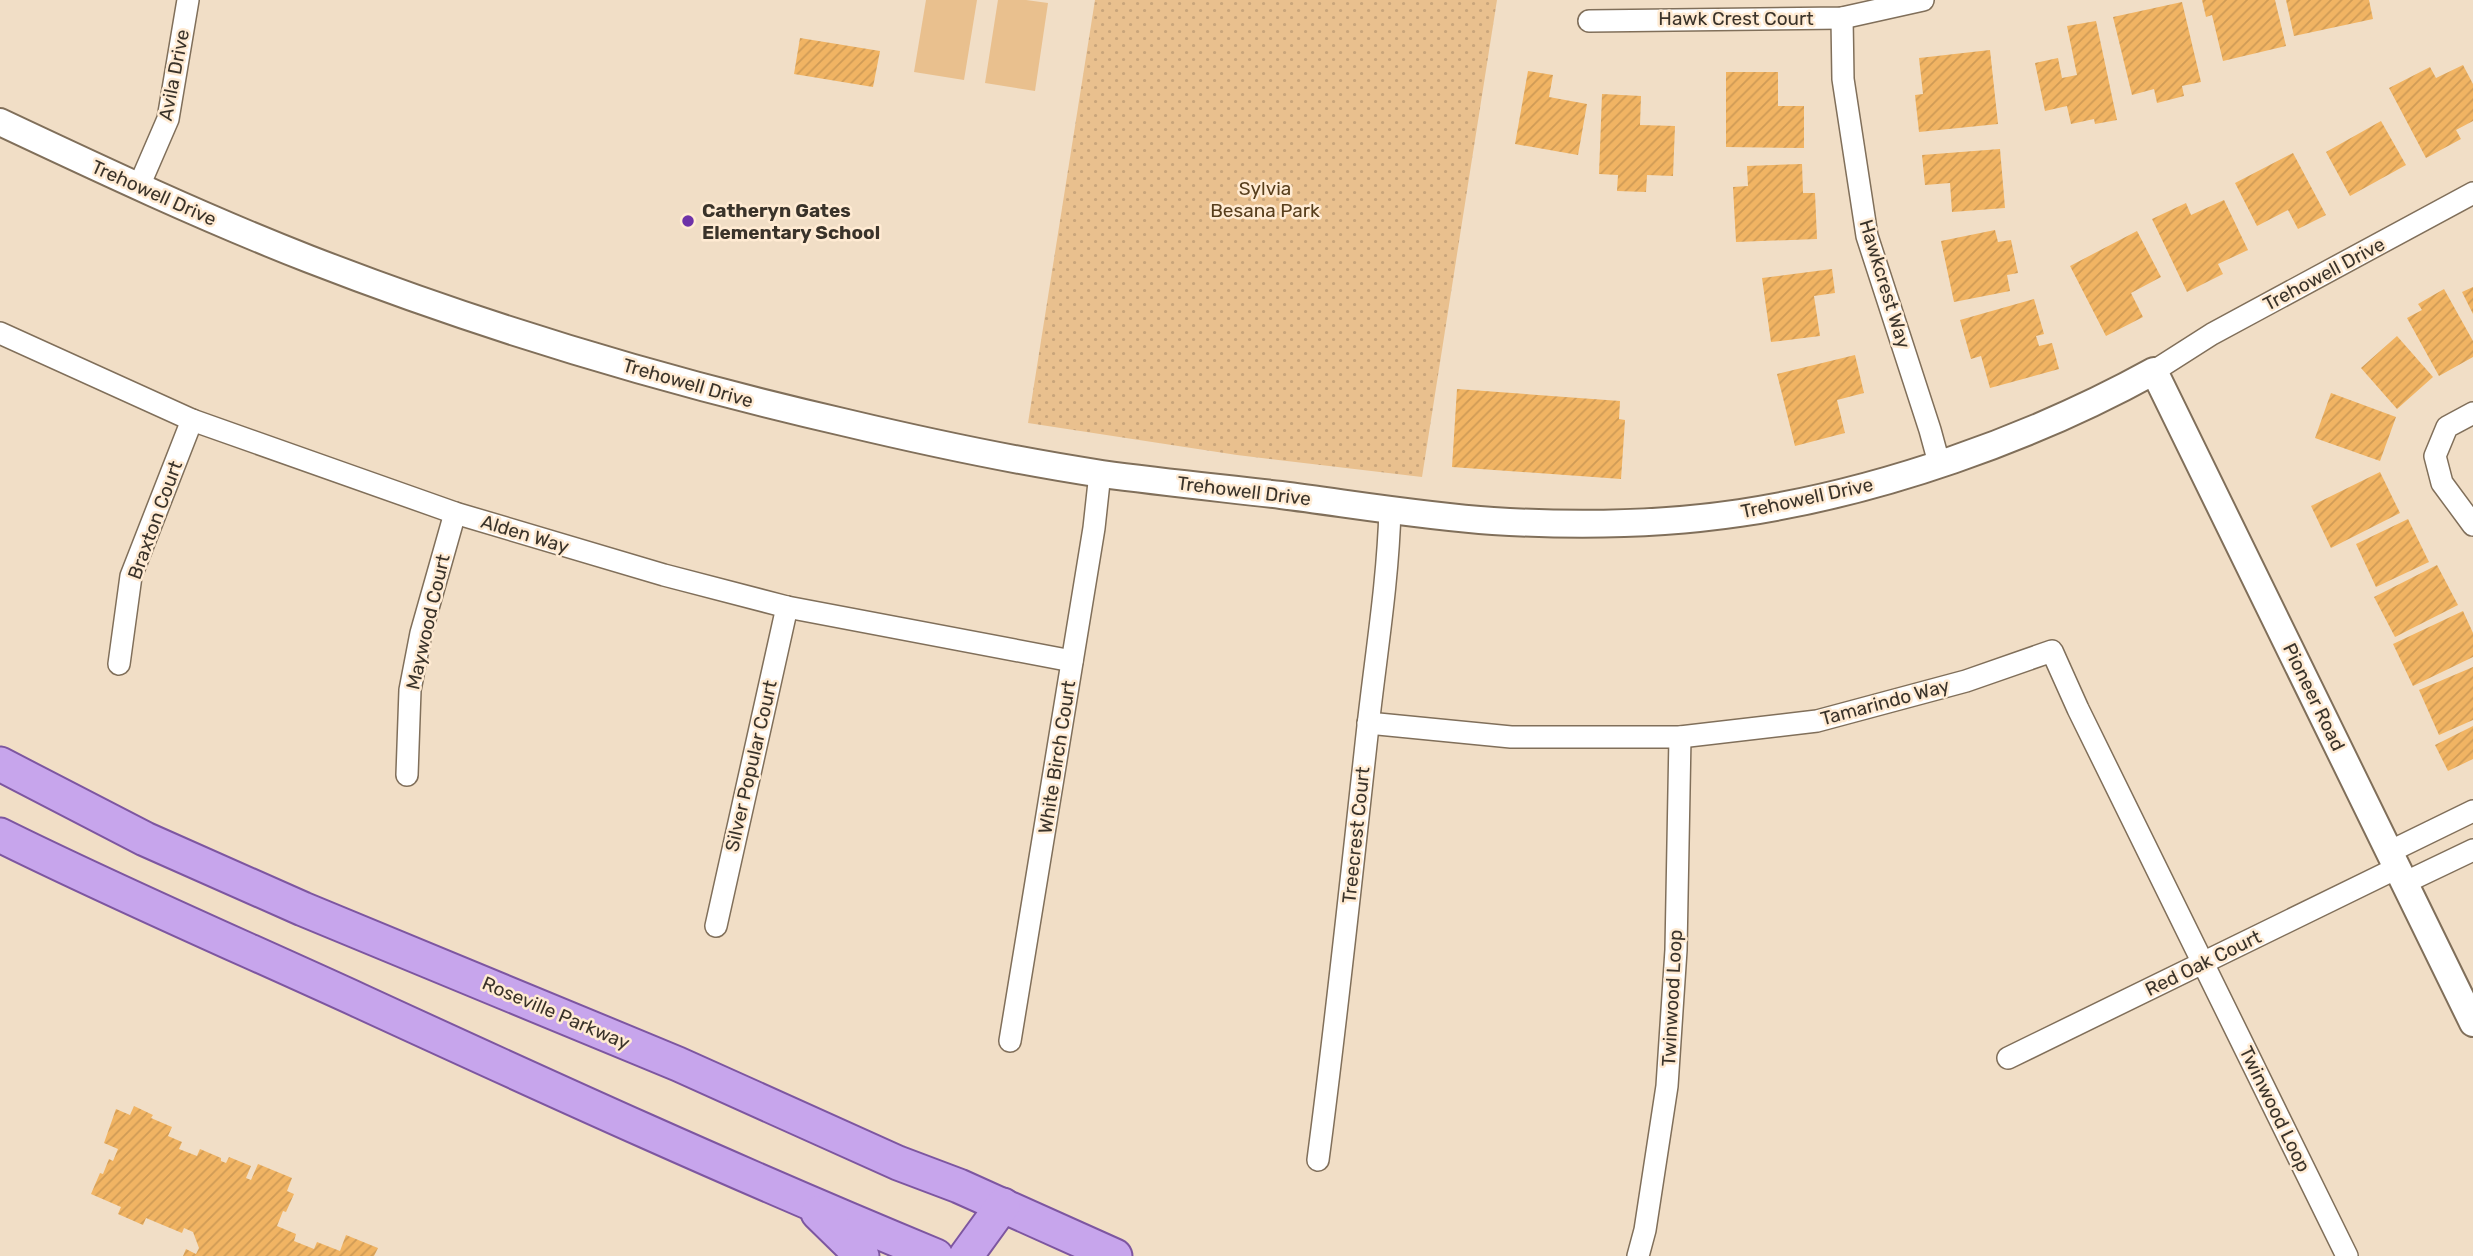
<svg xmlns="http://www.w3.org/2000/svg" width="2473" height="1256" viewBox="0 0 2473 1256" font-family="Rubik,sans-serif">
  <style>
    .grass { fill: url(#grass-dots) }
    .pitch { fill: #e9c08e }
    .building { fill: url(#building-hatch) }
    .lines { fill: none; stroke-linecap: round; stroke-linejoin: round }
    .minor-casing { stroke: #806f5a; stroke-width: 24 }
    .tertiary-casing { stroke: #806f5a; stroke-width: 30 }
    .primary-casing { stroke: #7d56a0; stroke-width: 37 }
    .minor { stroke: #fff; stroke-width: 21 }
    .tertiary { stroke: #fff; stroke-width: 26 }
    .primary { stroke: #c7a5ec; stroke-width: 33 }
    .poi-dot { fill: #6e32a8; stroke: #ffebd3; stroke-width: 2.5 }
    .labels { text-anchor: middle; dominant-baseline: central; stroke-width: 5; stroke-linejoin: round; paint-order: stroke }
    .street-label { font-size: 19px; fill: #3a332a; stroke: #ffebd3 }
    .park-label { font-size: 19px; fill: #573e1c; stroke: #ffebd3 }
    .poi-label { font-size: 19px; font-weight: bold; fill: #3a332a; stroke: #ffebd3; text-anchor: start }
  </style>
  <defs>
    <pattern id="grass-dots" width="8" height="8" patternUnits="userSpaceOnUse" patternTransform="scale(1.75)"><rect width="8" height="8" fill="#e9c08e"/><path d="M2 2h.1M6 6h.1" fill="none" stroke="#c9a57b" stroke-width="1.8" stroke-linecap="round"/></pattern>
    <pattern id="building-hatch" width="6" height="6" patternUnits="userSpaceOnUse" patternTransform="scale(1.75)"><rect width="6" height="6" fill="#f1b463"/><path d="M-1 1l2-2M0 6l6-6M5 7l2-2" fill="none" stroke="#cf9b56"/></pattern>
  </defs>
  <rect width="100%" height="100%" fill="#f1dec6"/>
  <!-- grass -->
  <polygon class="grass" points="1095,0 1497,0 1422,477 1237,455 1028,423"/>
  <!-- pitch -->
  <g class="pitch">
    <polygon points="926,0 977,0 964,80 914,72"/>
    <polygon points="998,0 1026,0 1048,3 1035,91 985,83"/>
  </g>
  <!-- building -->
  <g class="building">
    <polygon points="2202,0 2275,0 2286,46 2223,61 2212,15 2206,17"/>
    <polygon points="2286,0 2369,0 2373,19 2294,36"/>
    <polygon points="2182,2 2201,82 2182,86 2184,96 2157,103 2154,89 2132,95 2113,17"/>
    <polygon points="2096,21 2117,120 2095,124 2094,119 2071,124 2067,106 2045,111 2035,63 2058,58 2062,78 2077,75 2067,26"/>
    <polygon points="800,38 880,51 873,87 794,74"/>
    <polygon points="1990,50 1998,124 1919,132 1915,95 1923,94 1919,58"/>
    <polygon points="2463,65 2473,84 2473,121 2456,130 2461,139 2426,158 2389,88 2430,67 2436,78"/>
    <polygon points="1528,71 1553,75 1549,97 1587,104 1578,155 1515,144"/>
    <polygon points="1726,72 1778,72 1778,106 1804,106 1804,148 1726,147"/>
    <polygon points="1602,94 1641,96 1640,125 1675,126 1673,176 1647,175 1646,192 1617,191 1618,175 1599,174"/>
    <polygon points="2381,121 2406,165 2350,196 2326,152"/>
    <polygon points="2000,149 2005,208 1952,212 1950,183 1925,185 1922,155"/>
    <polygon points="2293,153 2326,215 2298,229 2288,210 2257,226 2235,183"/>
    <polygon points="1802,164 1803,193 1815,193 1817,239 1736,242 1733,187 1748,186 1747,166"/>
    <polygon points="2224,200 2248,250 2218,264 2223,274 2187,292 2152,219 2186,203 2191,215"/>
    <polygon points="1995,230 1998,242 2011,240 2018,273 2007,275 2010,291 1954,302 1941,241"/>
    <polygon points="2137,231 2161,277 2131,293 2143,317 2106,336 2070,266"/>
    <polygon points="1832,269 1835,293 1814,296 1820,336 1771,342 1762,278"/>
    <polygon points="2473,287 2473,314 2462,292"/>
    <polygon points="2444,289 2473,341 2473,357 2439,376 2407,318 2422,310 2418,304"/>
    <polygon points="2034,299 2044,334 2036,336 2039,346 2052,343 2059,369 1990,388 1981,356 1971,359 1960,320"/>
    <polygon points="2397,336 2433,377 2397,409 2361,368"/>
    <polygon points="1855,355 1864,393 1837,400 1845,433 1795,446 1777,374"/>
    <polygon points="1457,389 1620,401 1619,419 1625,420 1621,479 1452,467"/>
    <polygon points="2331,393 2396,417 2380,461 2315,438"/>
    <polygon points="2380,472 2400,513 2331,548 2311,506"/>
    <polygon points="2408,519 2429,562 2376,587 2356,544"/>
    <polygon points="2437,565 2458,605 2395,637 2374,597"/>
    <polygon points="2463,611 2473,633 2473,657 2413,686 2393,644"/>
    <polygon points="2473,667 2473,720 2439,735 2419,690"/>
    <polygon points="2473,726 2473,759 2448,771 2435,745"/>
    <polygon points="134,1106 153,1115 151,1118 172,1127 168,1136 182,1142 179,1149 197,1156 200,1149 221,1158 221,1161 226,1163 229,1157 251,1166 246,1178 251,1180 258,1164 292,1178 287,1191 294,1194 286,1212 283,1211 277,1226 296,1234 294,1241 314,1249 317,1242 340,1251 346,1235 378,1248 374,1256 183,1256 186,1249 196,1254 199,1248 193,1232 184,1228 182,1233 146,1218 143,1225 118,1214 121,1207 91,1194 100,1173 103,1174 109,1159 113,1161 118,1149 104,1143 116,1109 130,1115"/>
  </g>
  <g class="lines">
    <defs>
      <g id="minor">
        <polyline points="1842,18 1843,79 1867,236 1930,430 1939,463"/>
        <polyline points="1589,21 1842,18 1923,0"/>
        <polyline points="139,186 168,119 188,0"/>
        <polyline points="0,333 192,420 455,513 664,575 787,607 1072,661"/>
        <polyline points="2154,371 2212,334 2473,193"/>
        <polyline points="2473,413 2447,427 2435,456 2442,483 2473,525"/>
        <polyline points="119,664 131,576 192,420"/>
        <polyline points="1368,723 1511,737 1680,737 1817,721 1966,681 2052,651 2078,709 2347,1256"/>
        <polyline points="407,775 410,690 421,633 455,513"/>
        <polyline points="2389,852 2473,811"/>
        <polyline points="2404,883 2473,850"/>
        <polyline points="716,926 787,607"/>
        <polyline points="1010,1041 1094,528 1100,473"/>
        <polyline points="2008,1058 2397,868"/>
        <path d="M1318,1160c19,-144 34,-289 50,-434 8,-72 20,-144 22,-217"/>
        <polyline points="1638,1256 1645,1230 1667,1086 1676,950 1680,737"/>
      </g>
      <path id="tertiary" d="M0,122c102,48 204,96 309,137 175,68 355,122 538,164 84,20 169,38 255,51 59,8 119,14 179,21 70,9 141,21 212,26 82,5 166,4 247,-8 140,-21 291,-74 414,-142l319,652"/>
      <g id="primary">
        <polyline points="0,764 145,839 303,909 678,1064 898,1163 959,1186 1115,1256"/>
        <path d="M0,835c119,59 240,111 360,166 191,88 382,175 576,255"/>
        <polyline points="818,1213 862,1256"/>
        <polyline points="966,1256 1003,1205"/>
      </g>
    </defs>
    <!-- minor casing -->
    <use href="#minor" class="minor-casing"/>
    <!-- tertiary casing -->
    <use href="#tertiary" class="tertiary-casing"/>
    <!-- primary casing -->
    <use href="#primary" class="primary-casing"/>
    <!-- minor -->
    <use href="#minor" class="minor"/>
    <!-- tertiary -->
    <use href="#tertiary" class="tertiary"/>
    <!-- primary -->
    <use href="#primary" class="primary"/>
  </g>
  <!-- markers -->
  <circle class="poi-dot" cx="688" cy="221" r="7"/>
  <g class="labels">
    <!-- street labels -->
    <g class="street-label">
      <text x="1736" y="18">Hawk Crest Court</text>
      <text transform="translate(174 75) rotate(-79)">Avila Drive</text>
      <text transform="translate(154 193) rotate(24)">Trehowell Drive</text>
      <text transform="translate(2324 274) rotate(-28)">Trehowell Drive</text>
      <text transform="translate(1885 284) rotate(73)">Hawkcrest Way</text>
      <text transform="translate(688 383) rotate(16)">Trehowell Drive</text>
      <text transform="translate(1244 491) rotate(7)">Trehowell Drive</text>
      <text transform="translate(1807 498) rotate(-12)">Trehowell Drive</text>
      <text transform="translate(155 520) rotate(-70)">Braxton Court</text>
      <text transform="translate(525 534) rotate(17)">Alden Way</text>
      <text transform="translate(428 622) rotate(-77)">Maywood Court</text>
      <text transform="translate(2314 697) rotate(64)">Pioneer Road</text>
      <text transform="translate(1885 702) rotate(-15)">Tamarindo Way</text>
      <text transform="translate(1057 757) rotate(-81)">White Birch Court</text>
      <text transform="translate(751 766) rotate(-77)">Silver Popular Court</text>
      <text transform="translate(1356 835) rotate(-84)">Treecrest Court</text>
      <text transform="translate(2203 963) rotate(-26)">Red Oak Court</text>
      <text transform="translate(1672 998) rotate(-87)">Twinwood Loop</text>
      <text transform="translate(556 1013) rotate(23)">Roseville Parkway</text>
      <text transform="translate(2275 1109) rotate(64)">Twinwood Loop</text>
    </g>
    <!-- park labels -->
    <g class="park-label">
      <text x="1265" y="188">Sylvia<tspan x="1265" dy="22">Besana Park</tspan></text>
    </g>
    <!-- poi labels -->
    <g class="poi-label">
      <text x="702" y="210">Catheryn Gates<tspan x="702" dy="22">Elementary School</tspan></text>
    </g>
  </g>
</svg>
